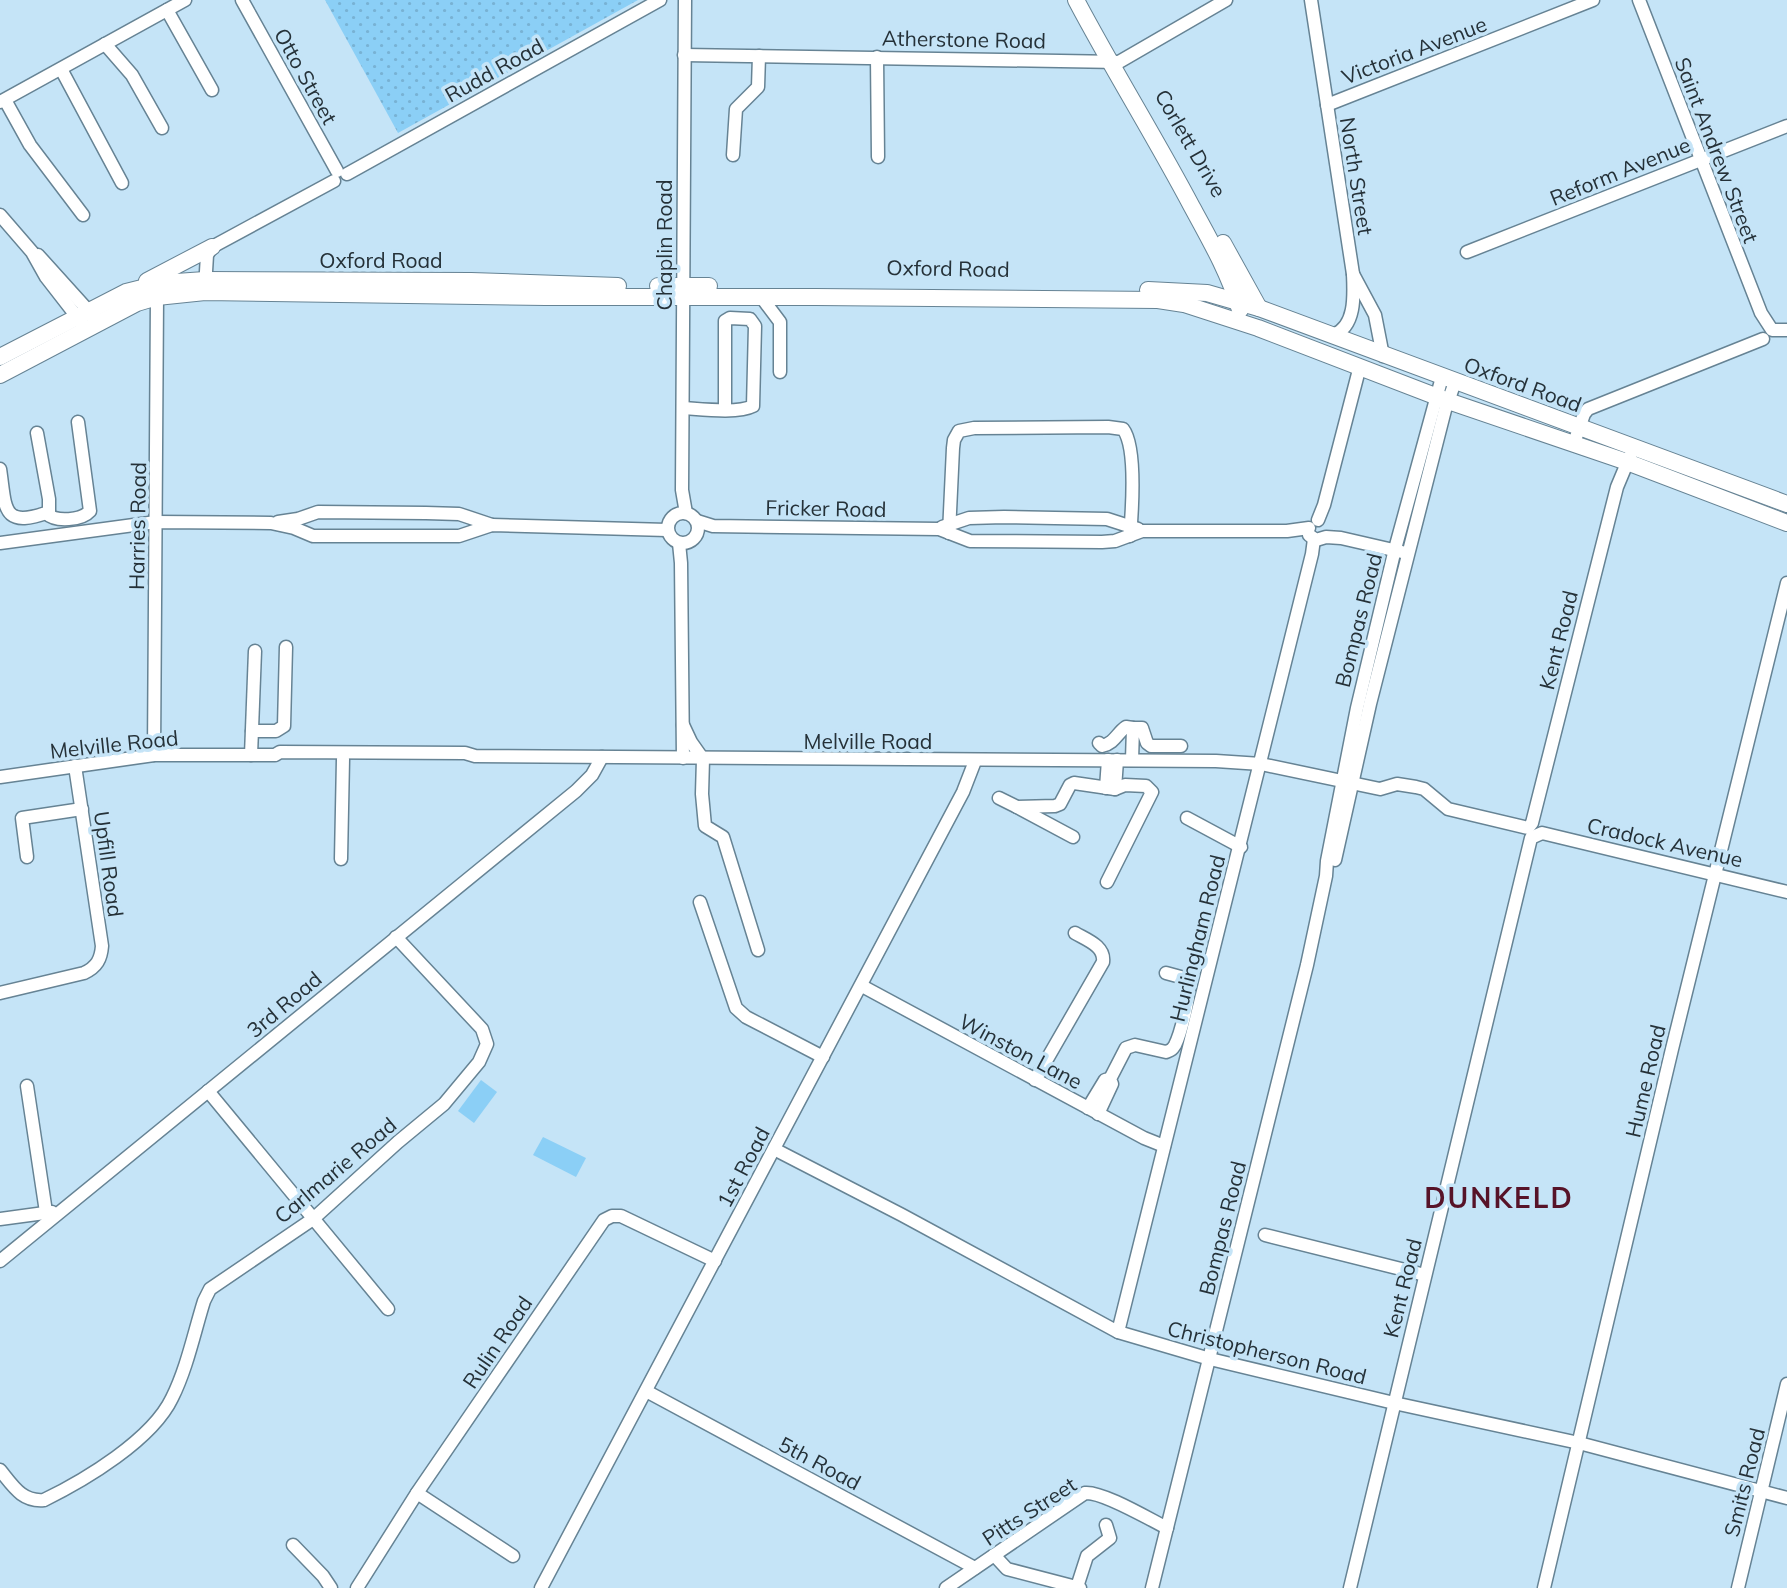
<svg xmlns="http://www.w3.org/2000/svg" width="1787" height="1588" viewBox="0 0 1787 1588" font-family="Mulish,sans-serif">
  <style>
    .grass { fill: url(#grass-dots) }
    .pitch { fill: #8bcff6 }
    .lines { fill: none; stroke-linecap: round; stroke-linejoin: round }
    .minor-casing { stroke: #668394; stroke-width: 15 }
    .major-casing { stroke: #668394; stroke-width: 18 }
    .minor { stroke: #fff; stroke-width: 12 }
    .major { stroke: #fff; stroke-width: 16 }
    .labels { text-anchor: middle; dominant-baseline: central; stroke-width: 7; stroke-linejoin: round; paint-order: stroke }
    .street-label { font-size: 21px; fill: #253138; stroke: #c5e4f7 }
    .district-label { font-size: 28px; font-weight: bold; letter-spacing: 2px; fill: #571328; stroke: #c5e4f7 }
  </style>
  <defs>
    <pattern id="grass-dots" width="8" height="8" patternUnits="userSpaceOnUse" patternTransform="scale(1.75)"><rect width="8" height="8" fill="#8bcff6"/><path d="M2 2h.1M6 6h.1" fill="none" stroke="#78b2d4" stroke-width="1.8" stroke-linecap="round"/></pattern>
  </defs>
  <rect width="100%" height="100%" fill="#c5e4f7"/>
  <!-- grass -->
  <polygon class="grass" points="325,0 638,0 398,133"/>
  <!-- pitch -->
  <g class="pitch">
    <polygon points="481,1080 497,1092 474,1123 458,1111"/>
    <polygon points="543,1137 586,1158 576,1177 533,1155"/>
  </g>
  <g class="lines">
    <defs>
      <g id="minor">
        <polyline points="242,0 337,171"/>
        <polyline points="685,0 682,490 686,513"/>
        <path d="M1311,0l42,274c1,21 3,53 -20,61"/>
        <polyline points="1639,0 1761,313 1772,330 1787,330"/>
        <polyline points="167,10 212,90"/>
        <polyline points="105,44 132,75 162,128"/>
        <polyline points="684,55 1119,62 1226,0"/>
        <polyline points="877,57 878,157"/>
        <polyline points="61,69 122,183"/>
        <polyline points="5,100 30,145 83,215"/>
        <polyline points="0,102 185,0"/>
        <polyline points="1327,105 1593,0"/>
        <polyline points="733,155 736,109 758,87 759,56"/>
        <polyline points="347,174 660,0"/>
        <polyline points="0,215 32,252 46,277 81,322"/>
        <polyline points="1467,252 1787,126"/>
        <polyline points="38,255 94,317"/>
        <polyline points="1353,274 1375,315 1383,356"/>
        <polyline points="205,288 207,255 212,247 334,181"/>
        <polyline points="762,298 780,322 780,372"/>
        <path d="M683,408c17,1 55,6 70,-2l2,-80 -5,-7 -20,-1 -5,3v88"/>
        <polyline points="1574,443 1584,414 1588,409 1763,339"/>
        <path d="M0,469c6,39 1,60 49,43v-13l-12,-66"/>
        <circle cx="683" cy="528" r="15"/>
        <path d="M46,513c10,10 36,7 44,-2l-12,-89"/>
        <polyline points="1318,520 1324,505 1360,366"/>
        <polyline points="697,521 713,526 939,529 970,541 1102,542 1115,541 1142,531 1287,531 1309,528"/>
        <polyline points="278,522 298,519 318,512 426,513 459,514 492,525"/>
        <polyline points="942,527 969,518 1004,517 1107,519 1138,529"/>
        <path d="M949,533l4,-85 1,-8 5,-9 15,-3 134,-1 15,2c14,18 9,83 7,107"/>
        <polyline points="1309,535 1316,540 1326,537 1341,538 1402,552"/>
        <polyline points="0,543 156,522 271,523 294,528 313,536 459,536 492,525 667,530"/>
        <polyline points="679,543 681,563 683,758"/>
        <polyline points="683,725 691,742 703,759 702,794 705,826 723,837 758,950"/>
        <polyline points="252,731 276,731 284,726 286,647"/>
        <path d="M1099,743l3,3c13,-3 15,-13 24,-19l7,1"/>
        <polyline points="154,755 157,297"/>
        <polyline points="251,755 255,651"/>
        <polyline points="1132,760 1133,728 1142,728 1147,743 1151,746 1181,746"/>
        <polyline points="0,777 154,755 275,755 280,752 465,753 475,756 1216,761 1261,764 1380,789 1397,784 1416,787 1424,789 1448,809 1528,828 1532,823 1617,487 1630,456"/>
        <polyline points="1106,788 1108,760"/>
        <polyline points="1115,789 1117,760"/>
        <polyline points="999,798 1017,807 1055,806 1060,804 1070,785 1074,783 1115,789 1125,785 1146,786 1152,792 1107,882"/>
        <polyline points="1017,807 1073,837"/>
        <polyline points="1187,818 1241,847"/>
        <polyline points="27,857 22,818 82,809"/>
        <polyline points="341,859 343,759"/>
        <polyline points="1335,860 1370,704 1445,410 1455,382"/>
        <polyline points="700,902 736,1008 746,1017 823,1057"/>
        <polyline points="862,986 1144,1138 1164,1146"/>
        <path d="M0,993l84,-20c13,-6 17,-14 18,-27l-27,-180"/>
        <path d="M1035,1080l68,-118c2,-16 -16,-22 -28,-29"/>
        <polyline points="27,1086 46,1212"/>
        <polyline points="208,1091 388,1309"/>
        <polyline points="1088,1108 1105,1080 1110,1079"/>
        <path d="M1098,1114l14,-30 -2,-5 16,-31 9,-3 31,7c5,-2 6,-2 9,-7 6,-12 17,-55 13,-66l-22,-6"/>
        <polyline points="774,1149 902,1215 1118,1332 1210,1359 1394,1403 1579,1443 1787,1498"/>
        <polyline points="0,1219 52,1212"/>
        <polyline points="1265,1235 1425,1275"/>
        <polyline points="0,1261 576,791 592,775 602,757"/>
        <polyline points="1118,1332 1312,554 1314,539"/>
        <polyline points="646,1391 975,1568"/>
        <path d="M0,1470c13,16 22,32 44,30 41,-20 108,-60 128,-102 15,-30 22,-65 32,-97l6,-12 103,-70 85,-77 46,-38 35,-42 8,-18 -5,-15 -86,-92"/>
        <polyline points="417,1493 513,1556"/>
        <polyline points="293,1545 323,1576 331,1588"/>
        <polyline points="994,1555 1007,1569 1080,1588"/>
        <polyline points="1077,1587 1087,1556 1110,1538 1106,1525"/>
        <polyline points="357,1588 417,1493 604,1220 612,1216 621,1216 715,1261"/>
        <polyline points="541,1588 963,792 975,761"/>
        <path d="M946,1588l139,-95c17,-2 64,26 82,35"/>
        <polyline points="1152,1588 1307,965 1326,876 1327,861 1357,708 1395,549 1442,377"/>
        <polyline points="1350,1588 1531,838 1542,833 1787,892"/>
        <polyline points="1544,1588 1672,1049 1787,583"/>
        <polyline points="1738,1588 1787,1384"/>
      </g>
      <g id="major">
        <path d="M1076,0c37,70 79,137 116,207 18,33 37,66 48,103"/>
        <polyline points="1223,243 1259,308"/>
        <polyline points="147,281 212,247"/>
        <polyline points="658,286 709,286"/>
        <polyline points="1148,290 1207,293 1259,308 1787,504"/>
        <polyline points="0,357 126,292 162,283 205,280 471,281 618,286"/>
        <polyline points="0,375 137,303 157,297 205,292 546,297 816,297 1158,300 1184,304 1258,328 1448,401 1627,462 1787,523"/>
      </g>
    </defs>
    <!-- minor casing -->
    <use href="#minor" class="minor-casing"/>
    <!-- major casing -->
    <use href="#major" class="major-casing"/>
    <!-- minor -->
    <use href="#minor" class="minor"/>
    <!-- major -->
    <use href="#major" class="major"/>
  </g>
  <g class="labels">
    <!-- street labels -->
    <g class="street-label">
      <text transform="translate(964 39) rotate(1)">Atherstone Road</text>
      <text transform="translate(1414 50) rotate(-21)">Victoria Avenue</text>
      <text transform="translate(494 70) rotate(-29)">Rudd Road</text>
      <text transform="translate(306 76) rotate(61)">Otto Street</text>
      <text transform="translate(1191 143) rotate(60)">Corlett Drive</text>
      <text transform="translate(1717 150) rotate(69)">Saint Andrew Street</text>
      <text transform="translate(1620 171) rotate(-22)">Reform Avenue</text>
      <text transform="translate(1357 176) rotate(81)">North Street</text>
      <text transform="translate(664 245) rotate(-90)">Chaplin Road</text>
      <text x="381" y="260">Oxford Road</text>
      <text transform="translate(948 268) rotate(1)">Oxford Road</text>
      <text transform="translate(1523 384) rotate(20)">Oxford Road</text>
      <text transform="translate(826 508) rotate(1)">Fricker Road</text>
      <text transform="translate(137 526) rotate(-89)">Harries Road</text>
      <text transform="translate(1358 620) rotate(-76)">Bompas Road</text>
      <text transform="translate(1558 640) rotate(-76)">Kent Road</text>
      <text x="868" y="741">Melville Road</text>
      <text transform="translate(114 744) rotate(-6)">Melville Road</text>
      <text transform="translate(1665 842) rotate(13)">Cradock Avenue</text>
      <text transform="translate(109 864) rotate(82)">Upfill Road</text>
      <text transform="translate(1197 938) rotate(-76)">Hurlingham Road</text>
      <text transform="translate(284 1004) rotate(-40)">3rd Road</text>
      <text transform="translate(1021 1051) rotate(28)">Winston Lane</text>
      <text transform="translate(1645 1081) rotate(-77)">Hume Road</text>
      <text transform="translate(743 1167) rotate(-62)">1st Road</text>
      <text transform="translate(335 1170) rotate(-40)">Carlmarie Road</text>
      <text transform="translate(1222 1228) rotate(-76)">Bompas Road</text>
      <text transform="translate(1402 1288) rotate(-76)">Kent Road</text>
      <text transform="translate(497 1342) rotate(-56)">Rulin Road</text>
      <text transform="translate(1267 1352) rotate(14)">Christopherson Road</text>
      <text transform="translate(820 1463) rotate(28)">5th Road</text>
      <text transform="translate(1744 1482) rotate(-76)">Smits Road</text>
      <text transform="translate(1029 1511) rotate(-33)">Pitts Street</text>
    </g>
    <!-- district labels -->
    <g class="district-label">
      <text x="1499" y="1197">DUNKELD</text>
    </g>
  </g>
</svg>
